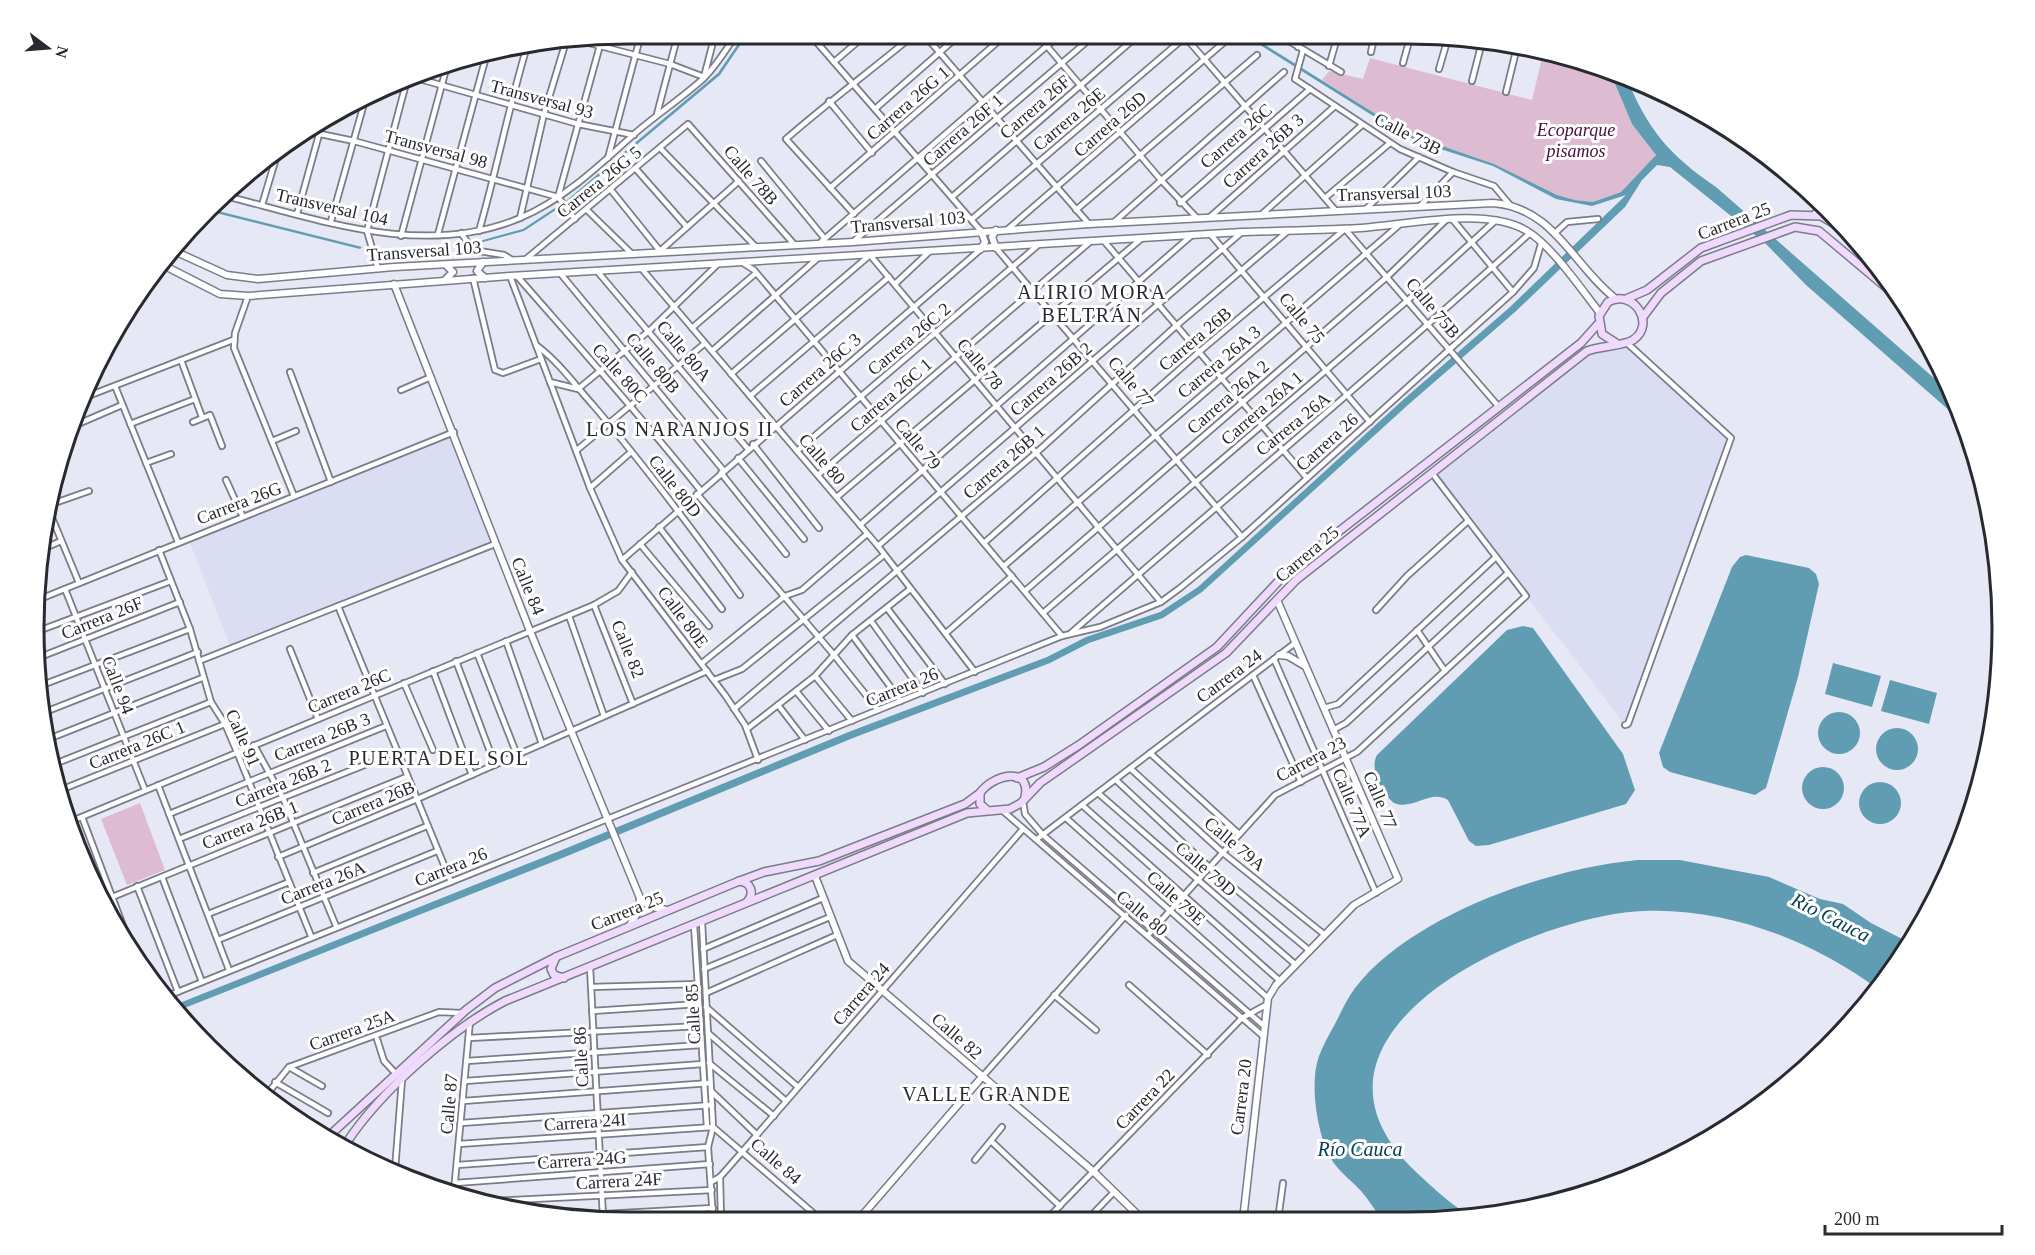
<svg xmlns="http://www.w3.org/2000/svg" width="2035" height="1255" viewBox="0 0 2035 1255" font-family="Georgia,serif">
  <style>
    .built { fill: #dbddf2 }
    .green { fill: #ddbbd1 }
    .water { fill: #619db2 }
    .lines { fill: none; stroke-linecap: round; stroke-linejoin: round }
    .minor-casing { stroke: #7b7c89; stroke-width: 8 }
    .tertiary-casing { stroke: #7b7c89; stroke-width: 9 }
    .secondary-casing { stroke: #7b7c89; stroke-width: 10 }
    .minor { stroke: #fff; stroke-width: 4.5 }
    .tertiary { stroke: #fff; stroke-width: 6 }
    .secondary { stroke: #efdafd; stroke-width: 7 }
    .labels { text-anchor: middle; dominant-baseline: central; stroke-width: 6; stroke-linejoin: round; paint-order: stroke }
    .street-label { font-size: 18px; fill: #292a2f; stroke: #fff }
    .park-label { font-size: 18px; font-style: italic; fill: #470f39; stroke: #fff }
    .neighbourhood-label { font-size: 20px; letter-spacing: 1.5px; fill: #292a2f; stroke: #fff }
    .water-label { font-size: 20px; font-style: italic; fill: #0a4151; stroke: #fff }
    .rim { fill: none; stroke: #292a2f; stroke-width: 3 }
  </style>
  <rect width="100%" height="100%" fill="#e7e8f6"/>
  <!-- built -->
  <g class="built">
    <polygon points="1624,343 1731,438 1628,724 1625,725 1432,473 1587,351"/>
    <polygon points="454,432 495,544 231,648 188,538"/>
  </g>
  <!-- green -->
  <g class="green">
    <polygon points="1543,54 1610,72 1632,124 1656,155 1621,192 1593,202 1575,200 1557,195 1494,164 1408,134 1322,80 1329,71 1363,79 1370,58 1532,100"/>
    <polygon points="140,803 165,870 127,885 101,819"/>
  </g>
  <!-- water -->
  <g class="water">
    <polygon points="742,38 745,38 720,75 568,202 524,231 472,245 472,243 523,229 567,200 718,73"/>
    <path d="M1249,38h5l154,96 86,30 63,31 18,5 18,2 28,-10 35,-37 -24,-31 -22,-52 16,4c21,53 43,79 90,111l235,206 10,23 -2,3 -153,-134 -40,-41 -96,-77 -13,-2 -15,15 -17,27 -110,105 -106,92 -207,188 -39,26 -74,25 -39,20 -197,75 -293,121 -383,152 -5,-5 385,-154 294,-121 196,-74 39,-20 74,-25 38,-25 206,-188 106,-92 116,-112 -34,11 -36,-7 -63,-33 -65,-21 -26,-11z"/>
    <polygon points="206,208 362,247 360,249 204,210"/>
    <polygon points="1746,555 1809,568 1816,574 1819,584 1798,677 1766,788 1755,795 1670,772 1663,767 1659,753 1732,567 1740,557"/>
    <path d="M1523,626l10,2 90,126 12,36 -9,14 -137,41 -13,1 -7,-5 -21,-41c-18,-11 -35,11 -54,3 -12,-10 -25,-34 -17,-48l130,-125z"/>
    <polygon points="1833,663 1881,676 1872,707 1825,694"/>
    <polygon points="1890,680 1937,693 1929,724 1881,711"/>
    <circle cx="1839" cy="733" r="21"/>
    <circle cx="1897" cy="749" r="21"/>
    <circle cx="1823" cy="788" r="21"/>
    <circle cx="1880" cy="803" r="21"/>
    <path d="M1638,860h42l89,17 51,22 23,5 28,19 37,19 -29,48c-67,-50 -153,-83 -237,-79 -114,6 -370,122 -227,260 18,17 35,33 57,46l-25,4 -64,-1c-8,-9 -14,-20 -22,-29 -14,-15 -29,-24 -36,-45 -9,-24 -15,-65 -6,-90 4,-11 10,-21 16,-32 6,-12 12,-25 20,-36 57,-73 193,-120 283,-128z"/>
  </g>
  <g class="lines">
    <defs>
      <g id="minor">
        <polyline points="569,38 670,64 704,77 714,38"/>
        <polyline points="813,38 981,231"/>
        <polyline points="927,38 1089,224"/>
        <polyline points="1040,38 1161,180 1197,218"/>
        <polyline points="1186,38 1336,211"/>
        <polyline points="1284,38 1341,72"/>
        <polyline points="1298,47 1300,38"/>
        <polyline points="1303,50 1295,79 1400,149 1453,172 1494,186 1510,205"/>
        <polyline points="1371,52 1374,38"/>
        <polyline points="834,62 862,38"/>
        <polyline points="1403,63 1410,38"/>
        <polyline points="1329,66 1337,38"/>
        <polyline points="1439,69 1448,38"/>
        <polyline points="409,76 578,124 634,135"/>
        <polyline points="1472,81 1483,38"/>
        <polyline points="1506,92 1517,47"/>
        <polyline points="829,101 872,153"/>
        <polyline points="875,109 956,38"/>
        <polyline points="657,114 677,38"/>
        <polyline points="306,131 354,141 558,197"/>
        <polyline points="661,149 755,246"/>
        <polyline points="608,158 640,38"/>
        <polyline points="761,161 825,239"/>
        <polyline points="636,169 687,227"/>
        <polyline points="830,188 1002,38"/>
        <polyline points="611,190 660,251 739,181"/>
        <path d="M222,195c95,24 201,64 298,23 43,-18 79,-52 113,-83 23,-20 49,-37 71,-57 12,-12 21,-27 30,-40"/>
        <polyline points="231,197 235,182"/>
        <polyline points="558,197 602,38"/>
        <polyline points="558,197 575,219"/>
        <polyline points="952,197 1135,38"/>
        <polyline points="1325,198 1390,143"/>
        <polyline points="1180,203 1310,89"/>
        <polyline points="262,205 279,148"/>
        <polyline points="1420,206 1453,172"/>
        <polyline points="1366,209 1419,157"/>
        <polyline points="587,210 631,253"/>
        <polyline points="1076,210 1257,55"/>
        <polyline points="1815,213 1827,209"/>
        <polyline points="297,214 323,120"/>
        <path d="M854,214l-68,-75c40,-35 83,-67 124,-101"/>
        <polyline points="1262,214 1362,125"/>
        <polyline points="1210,217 1335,106"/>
        <polyline points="520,218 544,114 567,38"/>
        <polyline points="972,219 1184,38"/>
        <polyline points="1453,220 1513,292"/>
        <polyline points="331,221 367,93"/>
        <polyline points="1113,223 1284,72"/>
        <polyline points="1008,229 1229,38"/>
        <path d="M479,231c18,-62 30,-126 49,-188"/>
        <polyline points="461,233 473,250 504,255 512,260"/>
        <polyline points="1555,233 1567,222 1598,219"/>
        <polyline points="438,234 487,53"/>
        <polyline points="1211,235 1370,422"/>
        <polyline points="401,236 448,62"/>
        <polyline points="854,241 1091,38"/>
        <polyline points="1104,241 1307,478"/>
        <polyline points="821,242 1056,38"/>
        <polyline points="996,248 1242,537"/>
        <polyline points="526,259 688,124 793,243"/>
        <polyline points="743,263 754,270 1062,636"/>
        <polyline points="641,268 878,546 975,672"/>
        <polyline points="378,269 367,231 408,76"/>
        <polyline points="597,271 748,449"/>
        <polyline points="560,273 724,471"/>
        <polyline points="510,276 590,488 622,560 725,695 745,725 758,760"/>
        <path d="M517,276c62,71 125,141 184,215"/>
        <polyline points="473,278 495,370 503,373 541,359"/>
        <polyline points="895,284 930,251"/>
        <polyline points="248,296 235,333 234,348 294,496"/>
        <polyline points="692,328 756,273"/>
        <path d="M536,345c22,16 39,40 57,60 52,61 100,125 147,190"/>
        <polyline points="712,351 818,258"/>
        <polyline points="181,360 202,417"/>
        <polyline points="290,372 331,482"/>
        <polyline points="731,374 870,255 1161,602"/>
        <polyline points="550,382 578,389 650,330 719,263"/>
        <polyline points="115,386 178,542"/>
        <polyline points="401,390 431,377"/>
        <polyline points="750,396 889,277"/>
        <polyline points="83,398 233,340"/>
        <polyline points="193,422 210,415 222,446"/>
        <polyline points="78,424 122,405"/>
        <polyline points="130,424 195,399"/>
        <polyline points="272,441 296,431"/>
        <polyline points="753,444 819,528"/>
        <polyline points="577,450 704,344"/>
        <polyline points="797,451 1037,246"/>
        <polyline points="738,458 804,539"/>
        <polyline points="146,463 171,454"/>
        <polyline points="721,473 786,554"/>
        <polyline points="818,475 1091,241"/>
        <polyline points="226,480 243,517"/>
        <polyline points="590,488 631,452"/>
        <polyline points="697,494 834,655 878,710"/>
        <polyline points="837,497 1141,239"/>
        <polyline points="49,505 89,491"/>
        <polyline points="48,508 79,583"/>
        <polyline points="860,525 1192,235"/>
        <polyline points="659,527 722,609"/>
        <polyline points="984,543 1199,352 1345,229 1499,407"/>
        <polyline points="640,544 709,626"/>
        <polyline points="878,546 1242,232"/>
        <polyline points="159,550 190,629 211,702 225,724 237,752 311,936"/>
        <polyline points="38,551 61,541"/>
        <polyline points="622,560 981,249"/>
        <polyline points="1004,566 1398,226"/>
        <polyline points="65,589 145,790"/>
        <polyline points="1025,591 1388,276 1446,220"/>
        <polyline points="35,601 454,432"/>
        <polyline points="594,605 633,704"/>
        <polyline points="338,606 451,882"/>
        <polyline points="887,608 945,684"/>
        <polyline points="1376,610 1407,576 1468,521"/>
        <polyline points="1043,613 1408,300 1496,220"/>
        <polyline points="569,616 604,716"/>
        <polyline points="871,621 923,693"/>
        <polyline points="1417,630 1445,671"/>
        <polyline points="33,633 171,581"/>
        <polyline points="946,633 1012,576"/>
        <path d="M1071,633c153,-134 309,-263 459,-400"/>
        <polyline points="852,635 901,701"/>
        <polyline points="506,641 542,744"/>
        <polyline points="290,649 318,719"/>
        <polyline points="477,653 517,755"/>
        <polyline points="35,659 180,602"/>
        <polyline points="1274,659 1376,893"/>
        <polyline points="199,661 495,544"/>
        <polyline points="456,661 495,765"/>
        <polyline points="702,663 785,596 802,590 867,534"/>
        <polyline points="433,671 472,775"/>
        <polyline points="1253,675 1301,782"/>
        <polyline points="815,676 852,721"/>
        <polyline points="714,680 742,669 884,555"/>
        <polyline points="404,683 433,750"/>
        <polyline points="37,687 190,629"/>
        <polyline points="796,691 829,731"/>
        <polyline points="778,705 805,740"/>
        <polyline points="1324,708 1338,704 1496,557"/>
        <polyline points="734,709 1036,453 1176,326 1288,231"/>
        <polyline points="40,714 198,652"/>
        <polyline points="1625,725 1628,724 1731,438 1627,343"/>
        <polyline points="747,729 815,676 852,635 909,590"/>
        <polyline points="1333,730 1346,723 1508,573"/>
        <polyline points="46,740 202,678"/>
        <polyline points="254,745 283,798 336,926"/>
        <polyline points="1150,753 1239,834"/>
        <polyline points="52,765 211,702"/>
        <polyline points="1131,769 1223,853 1325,935"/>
        <polyline points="1116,780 1209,867 1310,951"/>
        <polyline points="158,785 229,970"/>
        <polyline points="58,791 225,724"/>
        <polyline points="1098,793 1296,965"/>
        <polyline points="1023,801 1025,814 1043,835 1264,1026"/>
        <polyline points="1082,805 1280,981"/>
        <polyline points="1003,811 1263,1036"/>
        <polyline points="169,814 386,726"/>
        <polyline points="82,817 137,963"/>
        <polyline points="1066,818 1268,998"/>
        <polyline points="67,823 594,605 618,591 632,572"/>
        <polyline points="179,839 397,752"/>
        <polyline points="1037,839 1295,643"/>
        <polyline points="278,857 415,800 707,671"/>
        <polyline points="313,873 427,826"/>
        <polyline points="162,877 202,982"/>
        <polyline points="137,886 178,992"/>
        <polyline points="105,900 406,777"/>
        <polyline points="208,914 289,882"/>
        <polyline points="702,922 713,1127 708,1147 713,1218"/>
        <polyline points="694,925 707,1127"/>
        <polyline points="1148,935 1275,795 1357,752 1526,596 1432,473"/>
        <polyline points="218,940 437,851"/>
        <polyline points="703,949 823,898"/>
        <polyline points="590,967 603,1217"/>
        <polyline points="704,969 830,917"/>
        <polyline points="1129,985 1208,1055"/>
        <polyline points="591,987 698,984"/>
        <polyline points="706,993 837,935"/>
        <polyline points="1054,995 1096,1030"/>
        <polyline points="165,997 1062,636 1100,627 1161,602 1180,588 1242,537 1513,292 1534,268 1541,244"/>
        <polyline points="706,1007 798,1087"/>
        <polyline points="592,1011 699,1004"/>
        <polyline points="708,1033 786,1101"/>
        <polyline points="469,1038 700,1026"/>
        <polyline points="377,1039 384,1061 397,1075"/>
        <polyline points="467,1061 701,1045"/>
        <polyline points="709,1063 774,1116"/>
        <polyline points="289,1067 322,1086"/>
        <polyline points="982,1077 1126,915"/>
        <polyline points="465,1081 703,1064"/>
        <polyline points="275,1082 328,1113"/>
        <polyline points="711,1091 757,1135"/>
        <polyline points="264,1098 289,1067 439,1012 462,1013"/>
        <polyline points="463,1101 710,1083"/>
        <polyline points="461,1123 712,1105"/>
        <polyline points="991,1141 1060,1206"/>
        <polyline points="459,1144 713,1127 819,1218"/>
        <polyline points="975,1160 1002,1127"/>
        <polyline points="457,1165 708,1147"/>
        <polyline points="395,1170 402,1080"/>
        <polyline points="720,1177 721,1218"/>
        <polyline points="711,1182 720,1177 742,1152 1023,829"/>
        <polyline points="455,1183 710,1164"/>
        <polyline points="454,1191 470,1021"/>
        <polyline points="491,1201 712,1190"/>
        <polyline points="549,1217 713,1208"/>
        <polyline points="1047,1219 1242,1018 1266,1005"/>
        <polyline points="1088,1219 1114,1192"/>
        <polyline points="1278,1220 1283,1183"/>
      </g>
      <g id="tertiary">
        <polyline points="981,231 985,242 981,249"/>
        <polyline points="996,248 992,237 996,230"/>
        <path d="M172,250l55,25 31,4 136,-12 459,-25 236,-18 404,-21c62,5 79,62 123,96"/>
        <polyline points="483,262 477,271 485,278"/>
        <path d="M161,264l59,30 28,2 262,-20 732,-44c39,-1 79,-2 119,-4 46,-3 125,-22 166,3 25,15 54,58 73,82"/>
        <polyline points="445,280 453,272 446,265"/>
        <polyline points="394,284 530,631 640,898 649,906 666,910"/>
        <polyline points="1279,655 1288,656 1305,666"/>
        <polyline points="815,876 848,961 1094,1172 1142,1219"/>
        <polyline points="630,925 639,910 640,898"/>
        <polyline points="347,1144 413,1180"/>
        <polyline points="860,1218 982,1077"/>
        <polyline points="1243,1220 1268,998 1276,985 1354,905 1398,879 1277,600"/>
      </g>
      <g id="secondary">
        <polyline points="1626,299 1647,290 1701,248 1791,215 1821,216 1855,236"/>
        <polyline points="1643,317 1661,293 1701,261 1795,227 1819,231 1900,299"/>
        <polyline points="1017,778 1044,767 1079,745 1217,647 1288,571 1581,343 1598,324"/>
        <path d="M987,810l-7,-6v-11c12,-18 52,-28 45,4"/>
        <path d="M739,881c12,1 16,12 8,21"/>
        <polyline points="556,957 551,969 554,975 564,978"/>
        <polyline points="330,1135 466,1010 495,988 558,956 737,882 764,872 819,861 965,804 980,793"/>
        <path d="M347,1142c34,-51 104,-113 158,-141l462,-188 43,-4 11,-6 19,-20 186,-130 70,-73 291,-229c13,-5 36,-5 46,-11 24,-16 0,-52 -25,-38l-9,14 3,18 14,9"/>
      </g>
    </defs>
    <!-- minor casing -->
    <use href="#minor" class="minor-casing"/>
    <!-- tertiary casing -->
    <use href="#tertiary" class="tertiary-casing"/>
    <!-- secondary casing -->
    <use href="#secondary" class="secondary-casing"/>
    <!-- minor -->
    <use href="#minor" class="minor"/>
    <!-- tertiary -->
    <use href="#tertiary" class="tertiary"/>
    <!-- secondary -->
    <use href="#secondary" class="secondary"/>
  </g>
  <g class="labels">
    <!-- street labels -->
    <g class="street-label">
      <text transform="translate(542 99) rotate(15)">Transversal 93</text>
      <text transform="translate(908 103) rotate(-41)">Carrera 26G 1</text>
      <text transform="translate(1035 107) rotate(-41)">Carrera 26F</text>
      <text transform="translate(1069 119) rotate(-40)">Carrera 26E</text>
      <text transform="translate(1110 124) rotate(-41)">Carrera 26D</text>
      <text transform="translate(963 130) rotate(-41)">Carrera 26F 1</text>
      <text transform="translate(1408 134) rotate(27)">Calle 73B</text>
      <text transform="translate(1236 136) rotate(-41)">Carrera 26C</text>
      <text transform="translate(436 149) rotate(15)">Transversal 98</text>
      <text transform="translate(1263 151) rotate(-42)">Carrera 26B 3</text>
      <text transform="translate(751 175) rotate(49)">Calle 78B</text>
      <text transform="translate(599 182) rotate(-39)">Carrera 26G 5</text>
      <text transform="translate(1394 193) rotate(-2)">Transversal 103</text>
      <text transform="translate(332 207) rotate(13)">Transversal 104</text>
      <text transform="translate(1734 221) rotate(-21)">Carrera 25</text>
      <text transform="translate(908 222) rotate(-5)">Transversal 103</text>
      <text transform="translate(424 251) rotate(-4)">Transversal 103</text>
      <text transform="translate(1433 308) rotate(50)">Calle 75B</text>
      <text transform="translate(1302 318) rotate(50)">Calle 75</text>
      <text transform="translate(909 339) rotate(-40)">Carrera 26C 2</text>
      <text transform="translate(1195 339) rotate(-40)">Carrera 26B</text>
      <text transform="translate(684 351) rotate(50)">Calle 80A</text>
      <text transform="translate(1219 362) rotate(-40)">Carrera 26A 3</text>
      <text transform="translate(653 363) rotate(50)">Calle 80B</text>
      <text transform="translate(980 364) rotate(50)">Calle 78</text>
      <text transform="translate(820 370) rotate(-41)">Carrera 26C 3</text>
      <text transform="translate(620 373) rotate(48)">Calle 80C</text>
      <text transform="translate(1051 379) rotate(-41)">Carrera 26B 2</text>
      <text transform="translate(1131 382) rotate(50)">Calle 77</text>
      <text transform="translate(891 395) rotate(-41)">Carrera 26C 1</text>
      <text transform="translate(1228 397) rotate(-41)">Carrera 26A 2</text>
      <text transform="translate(1262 408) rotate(-41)">Carrera 26A 1</text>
      <text transform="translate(1293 424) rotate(-39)">Carrera 26A</text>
      <text transform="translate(1327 442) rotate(-42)">Carrera 26</text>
      <text transform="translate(918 444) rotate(50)">Calle 79</text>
      <text transform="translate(822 459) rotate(49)">Calle 80</text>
      <text transform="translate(1004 462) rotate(-41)">Carrera 26B 1</text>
      <text transform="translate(675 486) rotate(52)">Calle 80D</text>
      <text transform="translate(239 503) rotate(-21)">Carrera 26G</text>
      <text transform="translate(1307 554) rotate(-40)">Carrera 25</text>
      <text transform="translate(528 586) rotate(68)">Calle 84</text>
      <text transform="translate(683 617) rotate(53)">Calle 80E</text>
      <text transform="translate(102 618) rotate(-22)">Carrera 26F</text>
      <text transform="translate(628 649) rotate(68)">Calle 82</text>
      <text transform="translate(1229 676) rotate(-37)">Carrera 24</text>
      <text transform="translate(118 685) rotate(69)">Calle 94</text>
      <text transform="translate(902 687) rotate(-22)">Carrera 26</text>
      <text transform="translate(349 691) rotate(-23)">Carrera 26C</text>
      <text transform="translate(322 737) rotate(-22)">Carrera 26B 3</text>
      <text transform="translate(243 738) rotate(66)">Calle 91</text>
      <text transform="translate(137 745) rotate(-22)">Carrera 26C 1</text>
      <text transform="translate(1311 759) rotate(-28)">Carrera 23</text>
      <text transform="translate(283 783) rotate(-22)">Carrera 26B 2</text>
      <text transform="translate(1380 800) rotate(67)">Calle 77</text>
      <text transform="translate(373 803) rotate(-23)">Carrera 26B</text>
      <text transform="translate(1352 803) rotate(67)">Calle 77A</text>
      <text transform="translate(250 825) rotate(-22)">Carrera 26B 1</text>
      <text transform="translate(1235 844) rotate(40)">Calle 79A</text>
      <text transform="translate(451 867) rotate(-22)">Carrera 26</text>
      <text transform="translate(1206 869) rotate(41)">Calle 79D</text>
      <text transform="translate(323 883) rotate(-22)">Carrera 26A</text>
      <text transform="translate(1176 898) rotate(42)">Calle 79E</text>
      <text transform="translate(627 911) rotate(-22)">Carrera 25</text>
      <text transform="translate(1142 913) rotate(40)">Calle 80</text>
      <text transform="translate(861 994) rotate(-49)">Carrera 24</text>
      <text transform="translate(693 1014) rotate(-93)">Calle 85</text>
      <text transform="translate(352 1030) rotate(-20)">Carrera 25A</text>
      <text transform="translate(957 1036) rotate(41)">Calle 82</text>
      <text transform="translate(581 1057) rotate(-93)">Calle 86</text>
      <text transform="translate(1241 1097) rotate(-83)">Carrera 20</text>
      <text transform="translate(1145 1099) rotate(-46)">Carrera 22</text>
      <text transform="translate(449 1104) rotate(-85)">Calle 87</text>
      <text transform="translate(585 1122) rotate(-4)">Carrera 24I</text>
      <text transform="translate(582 1160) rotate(-4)">Carrera 24G</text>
      <text transform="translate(776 1161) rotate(41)">Calle 84</text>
      <text transform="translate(619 1181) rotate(-3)">Carrera 24F</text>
    </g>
    <!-- park labels -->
    <g class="park-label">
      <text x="1576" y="130">Ecoparque<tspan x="1576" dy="21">pisamos</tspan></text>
    </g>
    <!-- neighbourhood labels -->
    <g class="neighbourhood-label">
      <text x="1092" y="292">ALIRIO MORA<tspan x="1092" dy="23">BELTRÁN</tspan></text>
      <text x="680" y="429">LOS NARANJOS II</text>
      <text x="439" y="758">PUERTA DEL SOL</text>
      <text x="987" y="1094">VALLE GRANDE</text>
    </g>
    <!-- water labels -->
    <g class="water-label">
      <text transform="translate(1831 917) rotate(27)">Río Cauca</text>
      <text x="1360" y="1149">Río Cauca</text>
    </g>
  </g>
  <!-- crop -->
  <path d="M0 0H2035V1255H0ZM628 44H1408A584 584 0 0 1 1992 628V628A584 584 0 0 1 1408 1212H628A584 584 0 0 1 44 628V628A584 584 0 0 1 628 44Z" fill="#fff" fill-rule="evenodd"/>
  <path class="rim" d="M628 44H1408A584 584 0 0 1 1992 628V628A584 584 0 0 1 1408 1212H628A584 584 0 0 1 44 628V628A584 584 0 0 1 628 44Z"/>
  <!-- north arrow -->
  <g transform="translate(48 48) rotate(106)" stroke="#ffffff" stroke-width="4.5" paint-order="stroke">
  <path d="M0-4.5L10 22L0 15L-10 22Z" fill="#292a2f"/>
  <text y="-9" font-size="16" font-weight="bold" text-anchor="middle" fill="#292a2f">N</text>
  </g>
  <!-- scale -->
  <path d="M1825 1225v9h177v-9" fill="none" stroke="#292a2f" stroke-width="3"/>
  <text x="1834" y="1225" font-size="18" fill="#292a2f" stroke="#ffffff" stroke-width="4.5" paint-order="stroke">200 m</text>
</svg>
